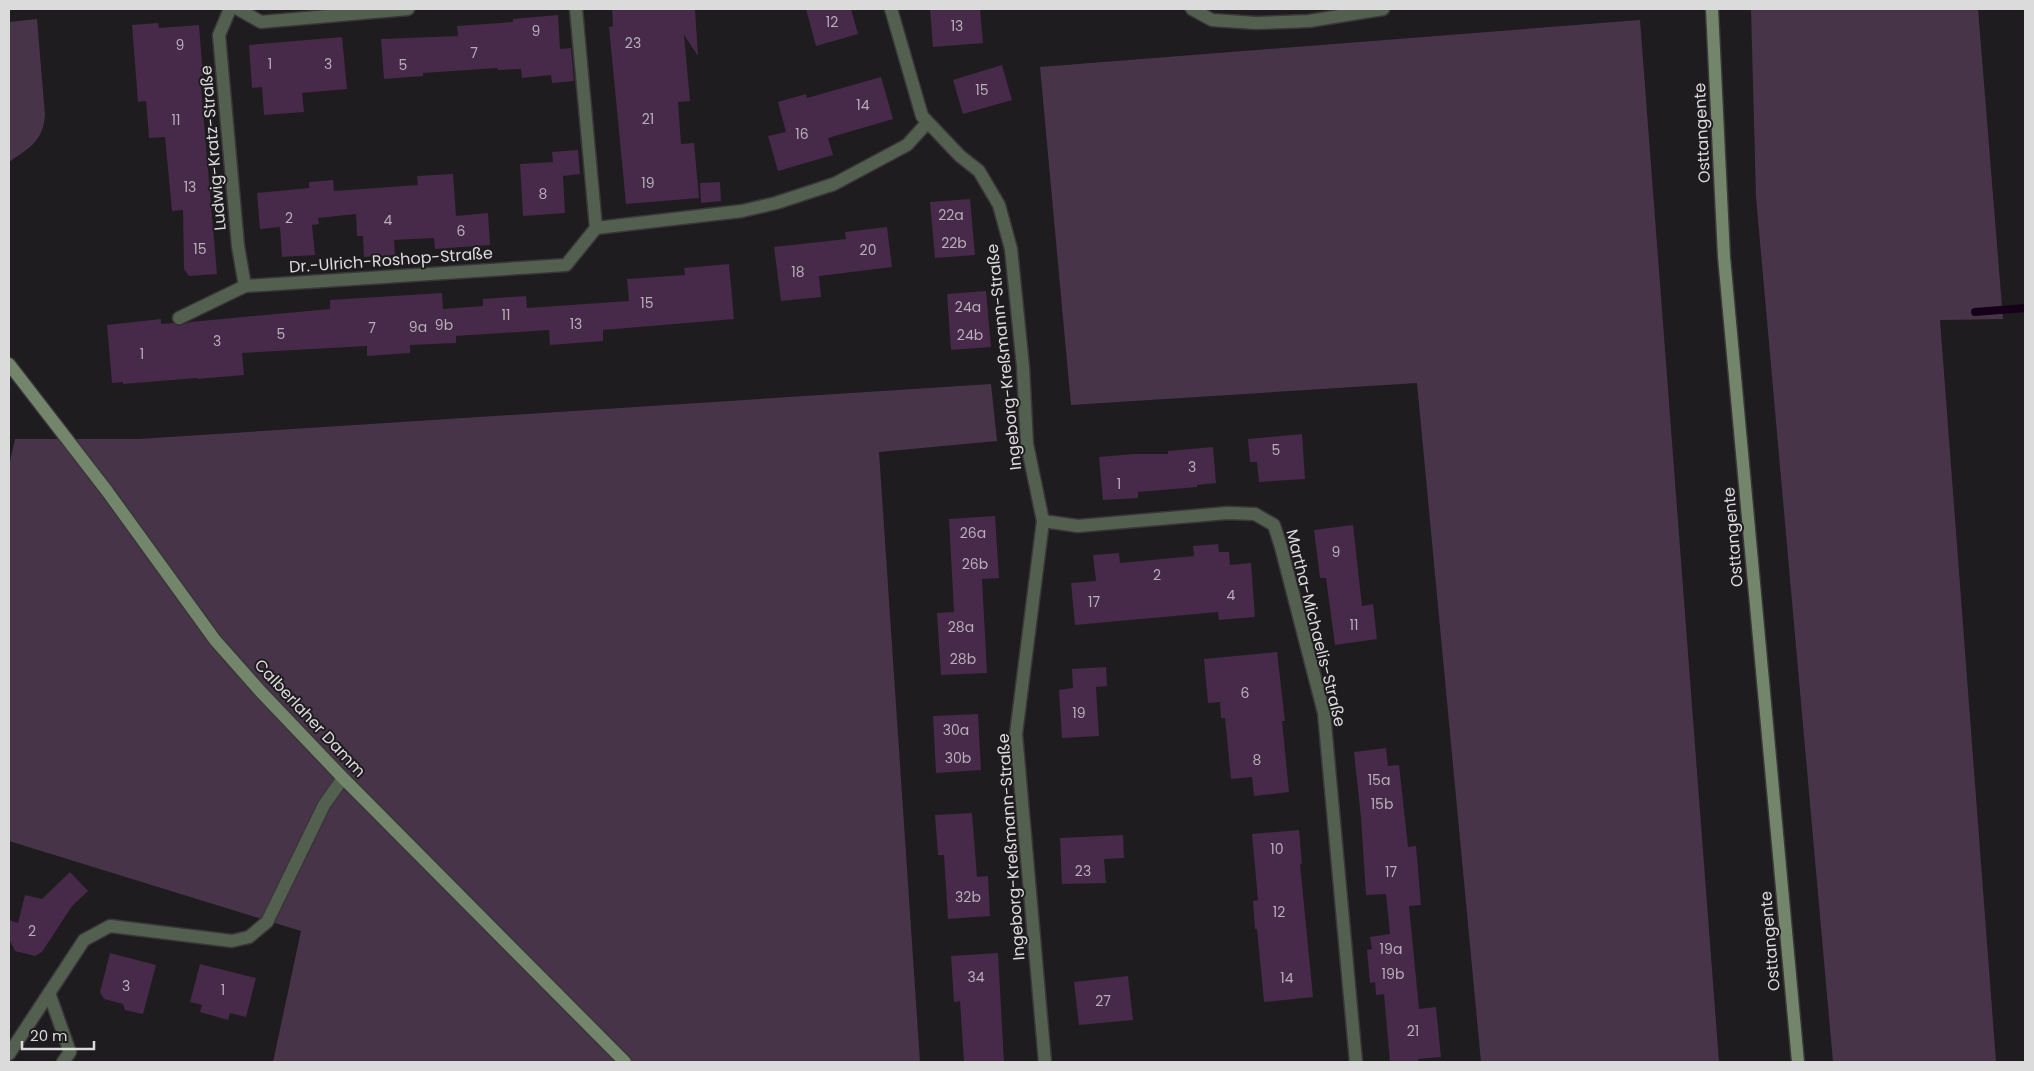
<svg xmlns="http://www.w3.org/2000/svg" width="2034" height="1071" viewBox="0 0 2034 1071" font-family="Poppins,sans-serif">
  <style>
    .green { fill: #483449 }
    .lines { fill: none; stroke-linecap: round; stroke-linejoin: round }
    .stream { stroke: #160019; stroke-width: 8 }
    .building { fill: #47294a }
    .street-casing { stroke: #393739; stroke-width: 15 }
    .secondary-casing { stroke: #393739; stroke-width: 15 }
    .street { stroke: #54604f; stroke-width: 12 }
    .secondary { stroke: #73866b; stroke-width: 12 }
    .labels { text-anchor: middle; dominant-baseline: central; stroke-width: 4; stroke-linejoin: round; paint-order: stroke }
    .number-label { font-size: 14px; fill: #b7aeb8 }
    .street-label { font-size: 16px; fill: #dcdbdc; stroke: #1e1c1e }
  </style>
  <rect width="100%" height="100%" fill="#1e1c1e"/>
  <!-- green -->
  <g class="green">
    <polygon points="1751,9 1978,9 2003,319 1940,320 1996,1062 1833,1062 1756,197"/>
    <path d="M37,19l8,96c-2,27 -16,33 -36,47v-140z"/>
    <polygon points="1640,20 1719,1062 1481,1062 1417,383 1071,405 1040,67"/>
    <polygon points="991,384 997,441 879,452 920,1062 273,1062 301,931 9,841 9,466 15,439 138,439"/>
  </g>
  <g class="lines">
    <!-- stream -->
    <polyline class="stream" points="1975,312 2025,308"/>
  </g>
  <!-- building -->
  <g class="building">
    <polygon points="612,9 695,9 698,56 684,35 690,101 678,102 681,144 694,143 699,198 626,204 609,27 613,26"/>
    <polygon points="806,9 851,9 858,34 816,46"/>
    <polygon points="930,9 980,9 983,43 933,47"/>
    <polygon points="558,15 560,49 571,48 574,81 552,83 551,75 522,78 521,69 498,70 497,68 423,73 423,76 384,79 381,39 458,36 457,26 513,22 513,19"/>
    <polygon points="158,23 159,28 199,25 203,76 200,76 217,274 189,276 184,269 183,210 172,211 165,137 149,138 146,101 138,102 132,25"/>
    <polygon points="342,37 347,89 302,93 304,112 264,115 262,87 252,88 249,45"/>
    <polygon points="1002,65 1012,100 963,114 953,80"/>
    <polygon points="881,77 893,119 828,138 833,155 778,171 768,136 786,132 778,102 806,94 807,98"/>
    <polygon points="578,150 580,174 563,176 565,213 523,216 520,164 553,162 552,152"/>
    <polygon points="453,174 456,216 488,213 490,245 435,249 434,238 394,240 395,255 364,257 363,236 357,236 356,214 318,218 319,224 312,225 315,255 282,257 280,227 260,229 257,193 309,188 309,182 333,180 334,191 418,185 417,176"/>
    <polygon points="720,182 721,201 701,203 700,183"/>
    <polygon points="970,199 975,255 935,258 930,202"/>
    <polygon points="887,227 892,267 819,276 821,297 781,301 774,247 846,239 845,232"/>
    <polygon points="729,264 734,319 603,330 603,341 550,345 549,330 456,336 456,343 410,345 410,353 367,356 367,346 242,353 244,375 197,379 197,378 123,384 123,382 112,383 107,325 161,319 161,324 173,323 179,326 190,322 330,309 330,300 442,293 443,309 483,306 483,299 526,296 527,308 629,301 627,279 685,275 684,268"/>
    <polygon points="986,291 991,347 951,350 947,294"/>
    <polygon points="1302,434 1305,479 1259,482 1257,462 1250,462 1248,439"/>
    <polygon points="1213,447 1216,483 1197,485 1197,487 1138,492 1138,498 1103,500 1099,457 1134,454 1168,454 1168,451"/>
    <polygon points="995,516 999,578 982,579 987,673 941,675 937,613 954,612 949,519"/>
    <polygon points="1353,525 1362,606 1373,604 1377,639 1335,645 1326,578 1320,578 1314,530"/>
    <polygon points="1218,544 1219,552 1229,552 1230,565 1251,563 1255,617 1219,620 1218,612 1075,625 1071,583 1096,581 1093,555 1119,553 1120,563 1194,556 1193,546"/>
    <polygon points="1277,652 1285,721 1282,721 1289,792 1254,796 1252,777 1231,779 1225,718 1221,718 1220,702 1208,703 1204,659"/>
    <polygon points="1106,667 1107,686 1096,687 1099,736 1062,738 1059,690 1073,688 1072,669"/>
    <polygon points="978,714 981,770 936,773 933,716"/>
    <polygon points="1386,748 1388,766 1399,765 1408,847 1416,846 1421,905 1409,906 1419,1009 1436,1007 1441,1057 1418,1059 1419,1062 1390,1062 1384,994 1376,995 1375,982 1370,983 1367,950 1372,949 1370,937 1390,934 1386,894 1366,895 1361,818 1354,752"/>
    <polygon points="972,813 977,877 988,876 990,916 948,919 944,855 938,855 935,815"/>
    <polygon points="1299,830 1302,864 1300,864 1313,997 1264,1002 1257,929 1255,929 1253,901 1258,900 1252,834"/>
    <polygon points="1123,835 1124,858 1104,859 1106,883 1062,884 1060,838"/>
    <polygon points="70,872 88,891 72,906 42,952 35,956 15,951 9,939 9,920 18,923 25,895 42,899"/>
    <polygon points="110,953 156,965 143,1014 125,1010 123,1004 104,999 100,992"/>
    <polygon points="998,953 1004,1062 964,1062 960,1001 954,1002 951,956"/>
    <polygon points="200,964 256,978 246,1017 230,1013 228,1020 200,1012 202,1005 190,1002"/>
    <polygon points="1128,976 1133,1020 1079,1025 1074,982"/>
  </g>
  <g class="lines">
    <defs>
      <g id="street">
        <polyline points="230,9 219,35 238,246 245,286"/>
        <polyline points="238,9 261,22 408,9"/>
        <polyline points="576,9 596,228"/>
        <polyline points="891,9 922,116 960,156 979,171 999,205 1011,249 1023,367 1027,444 1043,521 1016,734 1045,1062"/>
        <polyline points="1192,9 1212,20 1256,23 1309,21 1383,9"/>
        <polyline points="179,318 245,286 566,265 596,228 742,211 776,203 834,184 907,145 927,123"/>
        <polyline points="1043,521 1078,526 1227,513 1255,514 1274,525 1281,547 1324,713 1356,1062"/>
        <polyline points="49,993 70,1052 63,1062"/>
        <polyline points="9,1054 84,940 110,926 232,941 249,937 267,922 324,805 343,778"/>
      </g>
      <g id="secondary">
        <polyline points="1712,9 1724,257 1798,1062"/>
        <polyline points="9,364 107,491 215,640 261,692 343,778 625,1062"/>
      </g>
    </defs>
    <!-- street casing -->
    <use href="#street" class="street-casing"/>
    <!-- secondary casing -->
    <use href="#secondary" class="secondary-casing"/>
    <!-- street -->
    <use href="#street" class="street"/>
    <!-- secondary -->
    <use href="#secondary" class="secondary"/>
  </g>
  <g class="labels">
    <!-- number labels -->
    <g class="number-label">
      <text x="832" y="22">12</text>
      <text x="957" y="26">13</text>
      <text x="536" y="31">9</text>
      <text x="633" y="43">23</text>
      <text x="180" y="45">9</text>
      <text x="474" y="53">7</text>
      <text x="270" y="64">1</text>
      <text x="328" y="64">3</text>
      <text x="403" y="65">5</text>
      <text x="982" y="90">15</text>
      <text x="863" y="105">14</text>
      <text x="648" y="119">21</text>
      <text x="176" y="120">11</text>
      <text x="802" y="134">16</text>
      <text x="648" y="183">19</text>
      <text x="190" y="187">13</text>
      <text x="543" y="194">8</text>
      <text x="951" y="215">22a</text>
      <text x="289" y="218">2</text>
      <text x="388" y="220">4</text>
      <text x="461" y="231">6</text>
      <text x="954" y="243">22b</text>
      <text x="200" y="249">15</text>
      <text x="868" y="250">20</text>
      <text x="798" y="272">18</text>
      <text x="647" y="303">15</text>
      <text x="968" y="307">24a</text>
      <text x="506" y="315">11</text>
      <text x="576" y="324">13</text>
      <text x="444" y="325">9b</text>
      <text x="418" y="327">9a</text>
      <text x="372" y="328">7</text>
      <text x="281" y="334">5</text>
      <text x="970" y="335">24b</text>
      <text x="217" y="341">3</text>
      <text x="142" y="354">1</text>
      <text x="1276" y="450">5</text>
      <text x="1192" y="467">3</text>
      <text x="1119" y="484">1</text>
      <text x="973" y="533">26a</text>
      <text x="1336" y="552">9</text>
      <text x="975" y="564">26b</text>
      <text x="1157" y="575">2</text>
      <text x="1231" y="595">4</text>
      <text x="1094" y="602">17</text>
      <text x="1354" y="625">11</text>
      <text x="961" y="627">28a</text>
      <text x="963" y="659">28b</text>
      <text x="1245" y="693">6</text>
      <text x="1079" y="713">19</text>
      <text x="956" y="730">30a</text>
      <text x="958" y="758">30b</text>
      <text x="1257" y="760">8</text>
      <text x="1379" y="780">15a</text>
      <text x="1382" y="804">15b</text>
      <text x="1277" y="849">10</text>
      <text x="1083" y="871">23</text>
      <text x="1391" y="872">17</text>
      <text x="968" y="897">32b</text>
      <text x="1279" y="912">12</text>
      <text x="32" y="931">2</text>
      <text x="1391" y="949">19a</text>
      <text x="1393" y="974">19b</text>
      <text x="976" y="977">34</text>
      <text x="1287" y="978">14</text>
      <text x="126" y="986">3</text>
      <text x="223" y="990">1</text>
      <text x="1103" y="1001">27</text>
      <text x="1413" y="1031">21</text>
    </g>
    <!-- street labels -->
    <g class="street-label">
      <text transform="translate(1702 133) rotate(-93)">Osttangente</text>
      <text transform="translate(213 148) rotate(-95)">Ludwig-Kratz-Straße</text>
      <text transform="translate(391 260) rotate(-4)">Dr.-Ulrich-Roshop-Straße</text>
      <text transform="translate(1004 357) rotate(-96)">Ingeborg-Kreßmann-Straße</text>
      <text transform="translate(1733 537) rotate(-95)">Osttangente</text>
      <text transform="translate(1316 628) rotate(76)">Martha-Michaelis-Straße</text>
      <text transform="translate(310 718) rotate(47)">Calberlaher Damm</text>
      <text transform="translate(1011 847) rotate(-94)">Ingeborg-Kreßmann-Straße</text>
      <text transform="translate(1770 941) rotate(-95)">Osttangente</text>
    </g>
  </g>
  <!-- border -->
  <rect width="2034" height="1071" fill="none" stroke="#dcdbdc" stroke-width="20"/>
  <!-- scale -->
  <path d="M22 1041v8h72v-8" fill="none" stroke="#dcdbdc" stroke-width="2.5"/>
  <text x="30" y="1041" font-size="15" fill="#dcdbdc" stroke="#1e1c1e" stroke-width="4" paint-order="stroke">20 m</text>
</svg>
